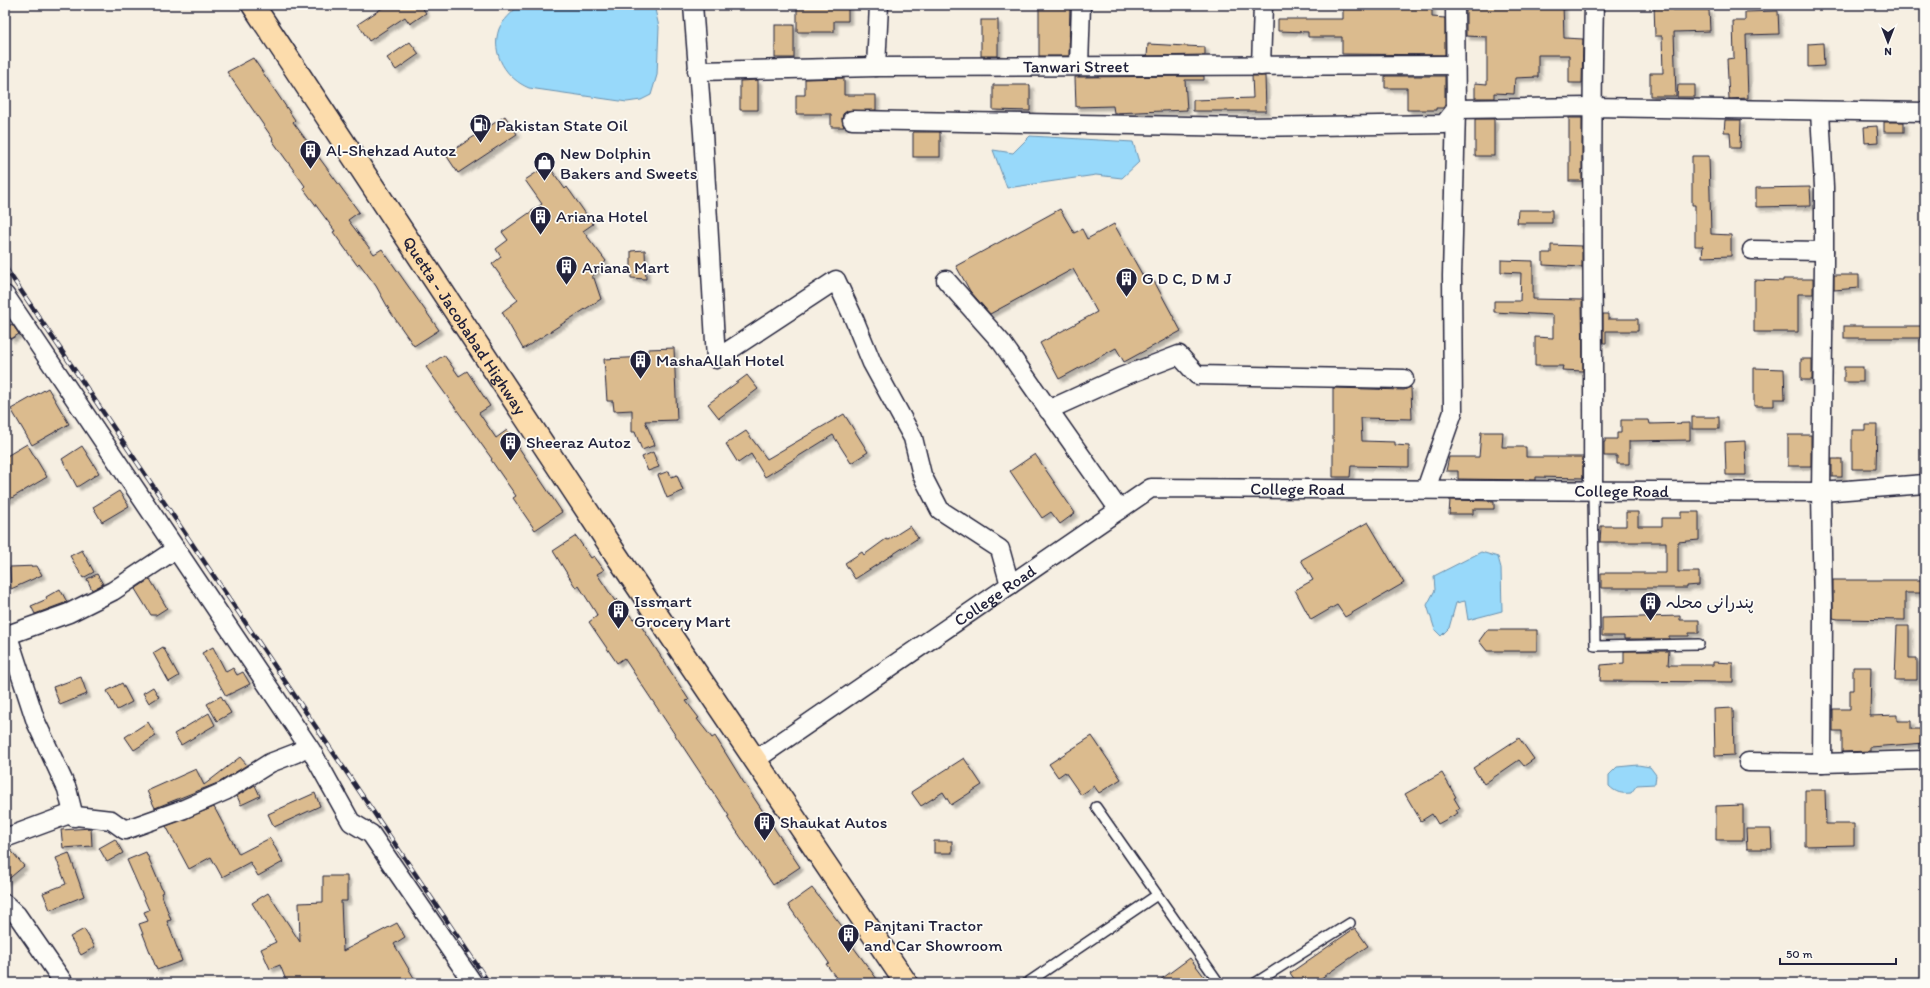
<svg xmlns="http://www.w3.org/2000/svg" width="1930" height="988" viewBox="0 0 1930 988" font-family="Itim,'Playpen Sans Arabic',sans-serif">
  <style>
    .water { fill: #98d9fa; stroke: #6990ae }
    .building { fill: #dbbb8e; stroke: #22223b; filter: url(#shadow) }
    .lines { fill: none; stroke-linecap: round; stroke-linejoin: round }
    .service-casing { stroke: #22223b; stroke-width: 12 }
    .minor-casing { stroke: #22223b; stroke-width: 21 }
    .trunk-casing { stroke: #22223b; stroke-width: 25 }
    .service { stroke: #fdfcf7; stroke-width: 9 }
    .minor { stroke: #fdfcf7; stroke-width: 18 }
    .trunk { stroke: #fcdcac; stroke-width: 22 }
    .rail-casing { stroke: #22223b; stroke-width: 4.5 }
    .rail { stroke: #fdfcf7; stroke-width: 3; stroke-dasharray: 9; stroke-linecap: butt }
    .labels { text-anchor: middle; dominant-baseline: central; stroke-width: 3.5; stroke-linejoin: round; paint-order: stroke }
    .street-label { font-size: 17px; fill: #22223b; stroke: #fdfcf7 }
    .poi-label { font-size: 17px; fill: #22223b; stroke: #fdfcf7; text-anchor: start }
  </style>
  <defs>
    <filter id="shadow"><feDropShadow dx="3.5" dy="3.5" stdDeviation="1" flood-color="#0004"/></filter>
  </defs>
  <rect width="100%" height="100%" fill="#f6efe2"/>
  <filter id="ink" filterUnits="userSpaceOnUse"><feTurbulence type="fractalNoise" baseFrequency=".025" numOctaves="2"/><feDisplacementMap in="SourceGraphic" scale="8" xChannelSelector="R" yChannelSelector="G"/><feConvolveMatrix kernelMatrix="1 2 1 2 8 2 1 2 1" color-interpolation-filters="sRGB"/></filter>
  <g filter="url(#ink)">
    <!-- water -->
    <g class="water">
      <path d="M519,5h135l5,22 -2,48 -6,20 -10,5 -14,2 -98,-14c-22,-9 -39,-34 -30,-59 3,-8 14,-17 20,-24z"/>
      <polygon points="1030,136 1133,142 1139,162 1122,178 1096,175 1007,188 993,150 1013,153"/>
      <polygon points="1481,552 1498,557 1501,568 1502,611 1468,620 1465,601 1456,603 1449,628 1441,636 1435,630 1427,605 1435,590 1434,576"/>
      <path d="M1638,765l12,2 6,8 -1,9 -18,1 -6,8c-9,1 -15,0 -22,-7v-11l8,-8z"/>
    </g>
    <!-- building -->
    <g class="building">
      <polygon points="387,5 423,5 421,6 426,13 410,24 405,17 369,41 358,24"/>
      <polygon points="797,5 848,5 848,21 834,21 834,32 797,32"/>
      <polygon points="1039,5 1070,5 1069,56 1039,56"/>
      <polygon points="1343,5 1432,7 1432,17 1445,18 1445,55 1342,54 1342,37 1308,37 1308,32 1278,31 1278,19 1343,19"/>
      <polygon points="1466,5 1563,5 1564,38 1583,39 1582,83 1569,83 1569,55 1538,55 1538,77 1515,78 1514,94 1494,93 1494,98 1475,98 1475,83 1487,84 1487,37 1466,36"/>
      <polygon points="1654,5 1673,5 1673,10 1709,10 1710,31 1674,32 1676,96 1650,96 1650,73 1663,73 1662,36 1655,36"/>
      <polygon points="1778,11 1779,34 1746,35 1748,98 1729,99 1727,59 1734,58 1733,21 1745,21 1745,12"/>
      <rect x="981" y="20" width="17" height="36"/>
      <rect x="775" y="25" width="19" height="33"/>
      <polygon points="410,42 419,54 396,70 387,58"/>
      <polygon points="1823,43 1824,66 1808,67 1808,44"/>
      <polygon points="1148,44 1205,47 1205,55 1147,56"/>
      <polygon points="253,58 295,120 293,122 359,212 348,220 374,254 382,249 439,330 414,346 391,313 376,286 359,263 357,265 333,232 335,231 303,188 305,186 272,140 273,139 227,72"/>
      <polygon points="1204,76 1204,80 1185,80 1187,110 1114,113 1113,106 1076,107 1075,77"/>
      <polygon points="1252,76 1265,76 1266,111 1193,111 1193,100 1253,98"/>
      <polygon points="1385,76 1445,76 1445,105 1443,108 1436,108 1436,110 1407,110 1407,88 1385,88"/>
      <polygon points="844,78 844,95 876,95 876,110 847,111 843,114 842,119 844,127 831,127 831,114 796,114 796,95 805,95 805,79"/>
      <polygon points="758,80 758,110 740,110 740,81"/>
      <polygon points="993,85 1030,85 1030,111 993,110"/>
      <polygon points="1678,85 1695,85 1695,97 1677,97"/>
      <polygon points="505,116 517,134 458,173 446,155"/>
      <rect x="1569" y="118" width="13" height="63"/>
      <rect x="1475" y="119" width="19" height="37"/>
      <polygon points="1725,120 1741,120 1740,148 1731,148 1730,132 1724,132"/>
      <rect x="1884" y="122" width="20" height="10"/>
      <polygon points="1877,126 1878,142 1865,143 1864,127"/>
      <rect x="913" y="132" width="27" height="25"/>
      <polygon points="1692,156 1709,156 1711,234 1731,235 1731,256 1702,257 1703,246 1695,246 1695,205 1692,205"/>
      <polygon points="548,165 565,189 567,187 593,224 583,231 606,261 591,278 594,278 601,299 523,349 502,312 518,300 492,264 501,257 496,249 508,240 502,232 542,204 525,180"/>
      <polygon points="1810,187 1811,206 1756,207 1756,188"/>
      <polygon points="1060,209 1074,233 1082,229 1087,239 1114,224 1148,285 1154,281 1181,331 1124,362 1116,348 1059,379 1040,343 1097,312 1073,269 990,314 970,291 956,266"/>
      <polygon points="1518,210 1552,210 1552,223 1517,223"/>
      <polygon points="1551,245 1582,246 1582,267 1543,265 1543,253 1551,253"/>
      <polygon points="645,250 646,279 631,278 631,251"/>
      <polygon points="1501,260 1533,261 1533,299 1582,300 1583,371 1562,370 1563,366 1535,366 1535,337 1553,338 1553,315 1494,312 1494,301 1520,301 1521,273 1501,272"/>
      <polygon points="1834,275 1859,275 1859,288 1834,290"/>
      <polygon points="1783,279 1813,279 1813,294 1798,294 1798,332 1754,332 1754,280 1783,281"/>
      <polygon points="1603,314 1608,314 1608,319 1638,319 1638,331 1606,331 1606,343 1603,343"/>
      <polygon points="12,324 19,334 11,339 5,328"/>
      <rect x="1844" y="326" width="81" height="12"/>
      <polygon points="674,348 677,420 645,421 655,445 642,450 635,432 632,432 632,410 614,411 613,401 607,401 604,359 648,357 648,349"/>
      <polygon points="444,355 459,376 467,371 490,406 479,413 496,438 507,430 562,512 535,530 513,498 516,496 491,460 492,459 426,367"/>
      <rect x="1801" y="359" width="11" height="21"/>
      <rect x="1844" y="367" width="19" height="15"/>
      <polygon points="1754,368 1784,369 1785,399 1774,399 1774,406 1754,406"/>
      <polygon points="747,375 758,389 719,418 708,404"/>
      <polygon points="1411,387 1412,419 1361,418 1362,441 1395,442 1395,445 1409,446 1409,467 1351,466 1350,477 1333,477 1333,388 1404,390"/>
      <polygon points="48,388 69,424 32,445 11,409"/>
      <polygon points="844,414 868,452 851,463 833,435 765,477 751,454 738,463 726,444 746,431 767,459"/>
      <rect x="1692" y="417" width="27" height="12"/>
      <polygon points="1621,420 1649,420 1650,424 1690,423 1690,440 1629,441 1629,464 1617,464 1617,456 1604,456 1604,442 1605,442 1605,439 1617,439 1617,433 1621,433"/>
      <polygon points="1865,425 1877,425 1876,469 1852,469 1852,430 1865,430"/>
      <polygon points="1481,432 1503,432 1502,447 1526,447 1526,457 1583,457 1583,478 1536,477 1536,480 1458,479 1458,471 1446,471 1449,457 1479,457"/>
      <rect x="1788" y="435" width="23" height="31"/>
      <polygon points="1745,441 1746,475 1726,475 1725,442"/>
      <polygon points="27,444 47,477 5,502 5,457"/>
      <polygon points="82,446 99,473 77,487 62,459"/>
      <polygon points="653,452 659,467 648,471 642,457"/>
      <polygon points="1035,454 1075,513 1060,524 1051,512 1042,518 1010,471"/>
      <rect x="1832" y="459" width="10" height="18"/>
      <polygon points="669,471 671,477 677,475 683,491 667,498 658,475"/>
      <polygon points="119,491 129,506 102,522 93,507"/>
      <polygon points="1450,500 1494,501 1494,509 1473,509 1473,514 1449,514"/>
      <polygon points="1626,512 1638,512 1638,526 1662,526 1662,518 1681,518 1681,512 1699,512 1699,540 1678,542 1678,572 1699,572 1699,585 1687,586 1687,588 1601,588 1601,573 1666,573 1666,542 1600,542 1601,526 1626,526"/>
      <polygon points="1368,522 1404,583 1345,617 1337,605 1311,620 1295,590 1313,580 1301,560"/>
      <polygon points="910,526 918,538 855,579 845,563 862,552 864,555 886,539 888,540"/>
      <polygon points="576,536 591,558 594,556 604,570 597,574 615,601 617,599 633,619 636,618 689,700 686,701 699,718 697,719 712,738 715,736 744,783 800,867 773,885 727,817 729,816 624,658 617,663 589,622 597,616 596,613 579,586 576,588 553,551"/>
      <polygon points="82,550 94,572 83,578 70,556"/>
      <polygon points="37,566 42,575 11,589 10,567"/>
      <polygon points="97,574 103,584 92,590 87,579"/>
      <polygon points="150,579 167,608 156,615 151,615 135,589"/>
      <polygon points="1833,580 1925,580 1925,593 1905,593 1905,620 1838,619 1833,618"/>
      <polygon points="60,589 67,602 35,614 31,606 47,599 46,597"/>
      <polygon points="1680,616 1680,620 1699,620 1699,633 1689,633 1689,636 1669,636 1669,639 1624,639 1624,636 1602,636 1602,618"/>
      <polygon points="1897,626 1909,626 1909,658 1917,658 1917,680 1895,680"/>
      <polygon points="1487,630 1537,630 1537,651 1487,651 1479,641"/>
      <polygon points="163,647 179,676 169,682 153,653"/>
      <polygon points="213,647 226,672 233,668 237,675 243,672 250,684 226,696 202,653"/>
      <polygon points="1624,651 1669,651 1668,665 1713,665 1713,662 1733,663 1733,682 1600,681 1601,665 1624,663"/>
      <polygon points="1853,667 1871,667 1870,716 1897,715 1897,721 1911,721 1911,729 1925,729 1925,743 1870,747 1870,751 1842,752 1842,731 1833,731 1833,709 1850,709 1850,690 1853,690"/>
      <polygon points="81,677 87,694 60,705 53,687"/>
      <polygon points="122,683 132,702 117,710 107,691"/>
      <polygon points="153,687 159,697 149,703 143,693"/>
      <polygon points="221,696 231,713 217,721 207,704"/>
      <polygon points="1733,708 1734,755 1715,756 1714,709"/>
      <polygon points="209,713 215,725 181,745 174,734"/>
      <polygon points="148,722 156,736 134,750 125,737"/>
      <polygon points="1092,736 1121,779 1099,793 1094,786 1081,795 1065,772 1058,777 1049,764"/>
      <polygon points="1519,738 1534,759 1524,766 1519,760 1484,784 1473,768"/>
      <polygon points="240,757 247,765 220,782 155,808 147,791 196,769 204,785"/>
      <polygon points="964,758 982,785 951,805 943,792 921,806 911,792"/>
      <polygon points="1442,773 1456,797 1454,798 1460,808 1456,810 1458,813 1438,824 1432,814 1421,821 1405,794"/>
      <polygon points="255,785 260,796 241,805 237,796"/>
      <polygon points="1805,790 1825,790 1826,824 1854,824 1854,845 1805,846"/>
      <polygon points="315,793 320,806 274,827 268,814"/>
      <polygon points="1743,805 1743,840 1716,840 1716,806"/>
      <polygon points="214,807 239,854 270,838 283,862 258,876 250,862 222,877 211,857 189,869 166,826"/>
      <polygon points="91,828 92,846 63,848 61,830"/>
      <polygon points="1746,829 1771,829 1772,849 1747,849"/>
      <polygon points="115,839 123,853 107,862 99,848"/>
      <rect x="934" y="841" width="18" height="12"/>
      <polygon points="5,848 9,848 24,866 5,882"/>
      <polygon points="146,852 163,892 161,893 171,920 167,921 182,961 157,970 139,924 148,921 144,912 149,910 127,860"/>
      <polygon points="69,853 84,896 50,910 43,893 66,884 56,858"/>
      <polygon points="323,876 347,876 347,901 341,901 343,951 397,923 405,937 394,944 417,983 287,983 280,965 270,969 261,949 276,942 252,903 268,893 300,942 299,903 323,902"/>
      <polygon points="812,888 845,930 844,931 853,943 851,944 880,983 840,983 826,964 829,963 788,905"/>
      <polygon points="1355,928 1368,946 1314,983 1297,983 1290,973"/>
      <polygon points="84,929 95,947 81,955 70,937"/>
      <polygon points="1190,958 1209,983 1156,983"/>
    </g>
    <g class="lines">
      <defs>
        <g id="service">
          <polyline points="1593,490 1595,646 1699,644"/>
          <polyline points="1096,807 1219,983"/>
          <polyline points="1027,983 1157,895"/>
          <polyline points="1255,983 1350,923"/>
        </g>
        <g id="minor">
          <polyline points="693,5 703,133 716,359 836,280 854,319 872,363 913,438 922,475 940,510 1000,549 1010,585"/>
          <polyline points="1079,66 1081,5"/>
          <polyline points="1261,66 1263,5"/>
          <polyline points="876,67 879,5"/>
          <path id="s1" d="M697,71l179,-4 579,-2"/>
          <polyline points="1820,111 1824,187 1824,263 1821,492 1823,612 1822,763"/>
          <polyline points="852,120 1245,127 1444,124 1456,109 1591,107 1925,112"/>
          <polyline points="1752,250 1824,251"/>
          <polyline points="946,280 1002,343 1119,510"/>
          <polyline points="5,295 311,750 351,822 371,834 473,983"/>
          <polyline points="1048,410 1121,377 1179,355 1197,375 1404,379"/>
          <polyline points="1426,489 1453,412 1452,276 1456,109 1455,5"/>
          <path d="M1593,490c1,-162 -3,-323 1,-485"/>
          <polyline points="5,636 69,613 113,591 176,549"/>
          <polyline points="8,636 36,722 67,789 74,817"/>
          <path id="s2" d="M755,760l396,-272 670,4 104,-8"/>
          <polyline points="1748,762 1822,763 1925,760"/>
          <polyline points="5,838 67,815 111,820 125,830 184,809 225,791 270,763 296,753 308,746"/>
          <polyline points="5,904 17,915 64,983"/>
        </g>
        <g id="trunk">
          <path id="s3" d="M253,5l364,551 289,427"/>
        </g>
      </defs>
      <!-- service casing -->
      <use href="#service" class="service-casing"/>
      <!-- minor casing -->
      <use href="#minor" class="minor-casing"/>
      <!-- trunk casing -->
      <use href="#trunk" class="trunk-casing"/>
      <!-- service -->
      <use href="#service" class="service"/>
      <!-- minor -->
      <use href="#minor" class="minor"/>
      <!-- trunk -->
      <use href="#trunk" class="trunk"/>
      <defs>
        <polyline id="rail" points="5,267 489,983"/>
      </defs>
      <!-- rail casing -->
      <use href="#rail" class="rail-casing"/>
      <!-- rail -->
      <use href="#rail" class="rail"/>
    </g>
  </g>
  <!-- icons -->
  <defs>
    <symbol id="fuel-pin" viewBox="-11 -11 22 30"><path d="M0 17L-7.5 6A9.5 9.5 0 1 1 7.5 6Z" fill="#22223b" stroke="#fdfcf7"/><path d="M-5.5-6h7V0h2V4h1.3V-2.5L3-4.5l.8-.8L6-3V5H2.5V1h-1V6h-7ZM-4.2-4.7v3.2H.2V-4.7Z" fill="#fff"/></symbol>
    <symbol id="building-pin" viewBox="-11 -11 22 30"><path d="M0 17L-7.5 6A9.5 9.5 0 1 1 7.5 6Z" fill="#22223b" stroke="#fdfcf7"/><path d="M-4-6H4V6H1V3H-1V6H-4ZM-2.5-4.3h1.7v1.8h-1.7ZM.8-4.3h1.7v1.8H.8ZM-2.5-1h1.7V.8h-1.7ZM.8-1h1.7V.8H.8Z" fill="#fff"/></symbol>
    <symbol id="shop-pin" viewBox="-11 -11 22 30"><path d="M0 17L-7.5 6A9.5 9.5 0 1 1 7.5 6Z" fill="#22223b" stroke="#fdfcf7"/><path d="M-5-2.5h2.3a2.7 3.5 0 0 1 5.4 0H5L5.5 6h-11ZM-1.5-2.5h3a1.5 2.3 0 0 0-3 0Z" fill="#fff"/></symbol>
  </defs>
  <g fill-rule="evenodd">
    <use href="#fuel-pin" x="468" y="112" width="25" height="34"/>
    <use href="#building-pin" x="298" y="138" width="25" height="34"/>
    <use href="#shop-pin" x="532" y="150" width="25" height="34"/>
    <use href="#building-pin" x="528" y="204" width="25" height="34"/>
    <use href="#building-pin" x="554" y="254" width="25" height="34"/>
    <use href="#building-pin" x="1114" y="266" width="25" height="34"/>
    <use href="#building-pin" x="628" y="348" width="25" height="34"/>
    <use href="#building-pin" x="498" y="430" width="25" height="34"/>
    <use href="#building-pin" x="1638" y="590" width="25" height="34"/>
    <use href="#building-pin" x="606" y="598" width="25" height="34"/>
    <use href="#building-pin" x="752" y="810" width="25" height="34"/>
    <use href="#building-pin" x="836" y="922" width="25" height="34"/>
  </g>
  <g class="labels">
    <!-- street labels -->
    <g class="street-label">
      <text stroke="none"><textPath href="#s1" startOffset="379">Tanwari Street</textPath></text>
      <text stroke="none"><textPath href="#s3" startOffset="384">Quetta - Jacobabad Highway</textPath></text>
      <text stroke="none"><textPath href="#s2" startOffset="627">College Road</textPath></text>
      <text stroke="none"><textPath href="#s2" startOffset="951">College Road</textPath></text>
      <text stroke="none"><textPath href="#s2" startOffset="291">College Road</textPath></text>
    </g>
    <!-- poi labels -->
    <g class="poi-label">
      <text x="496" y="125">Pakistan State Oil</text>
      <text x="326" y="150">Al-Shehzad Autoz</text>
      <text x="560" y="153">New Dolphin<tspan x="560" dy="20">Bakers and Sweets</tspan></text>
      <text x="556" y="216">Ariana Hotel</text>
      <text x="582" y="267">Ariana Mart</text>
      <text x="1142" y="278">G D C, D M J</text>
      <text x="656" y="360">MashaAllah Hotel</text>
      <text x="526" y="442">Sheeraz Autoz</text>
      <text x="634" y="601">Issmart<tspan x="634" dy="20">Grocery Mart</tspan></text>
      <text x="1666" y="602">پندرانی محلہ</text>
      <text x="780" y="822">Shaukat Autos</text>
      <text x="864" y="925">Panjtani Tractor<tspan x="864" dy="20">and Car Showroom</tspan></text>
    </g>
  </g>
  <!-- margin -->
  <rect width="1930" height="988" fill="none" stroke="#fdfcf7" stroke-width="20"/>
  <rect x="10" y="10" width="1910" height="968" fill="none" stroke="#22223b" stroke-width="1.5" filter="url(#ink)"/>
  <!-- north arrow -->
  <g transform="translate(1888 42) rotate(180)" stroke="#fdfcf7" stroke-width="3" paint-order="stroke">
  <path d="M0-3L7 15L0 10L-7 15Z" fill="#22223b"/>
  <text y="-6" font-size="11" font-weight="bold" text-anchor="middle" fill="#22223b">N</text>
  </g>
  <!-- scale -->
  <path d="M1780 958v6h116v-6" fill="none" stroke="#22223b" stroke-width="2"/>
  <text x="1786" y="958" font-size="12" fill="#22223b" stroke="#fdfcf7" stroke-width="3" paint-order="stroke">50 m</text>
</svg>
